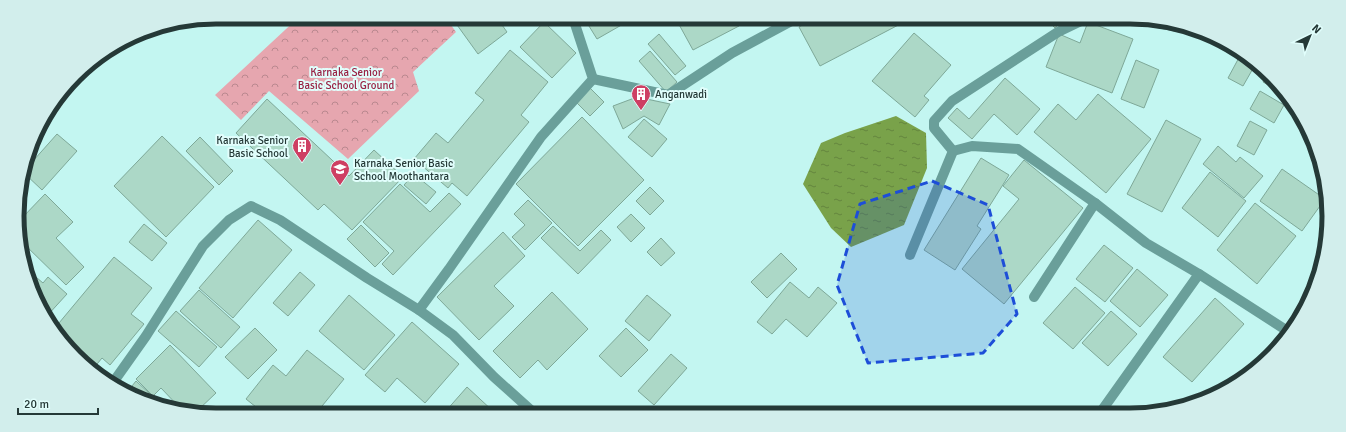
<svg xmlns="http://www.w3.org/2000/svg" width="1346" height="432" viewBox="0 0 1346 432" font-family="Signika,sans-serif">
  <style>
    .park { fill: url(#park-crowns) }
    .water { fill: url(#water-ripples) }
    .building { fill: #acd8c7; stroke: #7ea898 }
    .lines { fill: none; stroke-linecap: round; stroke-linejoin: round }
    .minor { stroke: #6a9f9a; stroke-width: 10 }
    .marked { fill: #1d4ed8; fill-opacity: 0.2; stroke: #1d4ed8; stroke-width: 3; stroke-dasharray: 8 5; stroke-linejoin: round }
    .labels { text-anchor: middle; dominant-baseline: central; stroke-width: 4; stroke-linejoin: round; paint-order: stroke }
    .park-label { font-size: 11px; fill: #992143; stroke: #e1fefc }
    .poi-label { font-size: 11px; fill: #253937; stroke: #e1fefc; text-anchor: start }
    .rim { fill: none; stroke: #253937; stroke-width: 5 }
  </style>
  <defs>
    <pattern id="park-crowns" width="20" height="18" patternUnits="userSpaceOnUse"><rect width="20" height="18" fill="#e6a6af"/><path d="M2 6a3 3 0 1 1 6 0M12 15a3 3 0 1 1 6 0" fill="none" stroke="#ba888f"/></pattern>
    <pattern id="water-ripples" width="26" height="14" patternUnits="userSpaceOnUse"><rect width="26" height="14" fill="#79a24a"/><path d="M2 4q2-2 4 0t4 0M15 11q2-2 4 0t4 0" fill="none" stroke="#63853e"/></pattern>
  </defs>
  <rect width="100%" height="100%" fill="#c3f6f1"/>
  <!-- park -->
  <polygon class="park" points="299,17 446,18 456,32 413,72 419,91 348,159 269,91 241,120 215,95"/>
  <!-- water -->
  <polygon class="water" points="896,116 926,133 927,168 904,225 851,247 831,228 803,184 821,143 845,133"/>
  <!-- building -->
  <g class="building">
    <polygon points="452,18 497,18 507,32 478,54"/>
    <polygon points="584,18 632,19 597,39"/>
    <polygon points="647,19 661,19 652,25"/>
    <polygon points="676,19 736,19 739,26 693,50"/>
    <polygon points="813,19 906,20 906,21 820,66 799,27"/>
    <polygon points="1047,20 1062,20 1055,28"/>
    <polygon points="544,22 576,53 552,78 520,47"/>
    <polygon points="1088,22 1133,39 1112,93 1046,67 1059,34 1080,43"/>
    <polygon points="914,33 951,65 924,96 929,100 915,117 872,81"/>
    <polygon points="659,34 686,66 675,75 648,44"/>
    <polygon points="510,50 548,82 521,115 529,122 467,196 452,183 448,188 414,159 436,133 448,143 484,100 475,93"/>
    <polygon points="650,51 677,82 666,92 639,61"/>
    <polygon points="1242,52 1255,65 1243,86 1228,78"/>
    <polygon points="1136,60 1159,70 1144,108 1121,99"/>
    <polygon points="1266,76 1283,93 1263,82"/>
    <polygon points="1005,78 1040,109 1017,135 994,114 972,139 948,118 957,108 969,119"/>
    <polygon points="589,87 604,102 590,116 575,101"/>
    <polygon points="1260,91 1284,105 1274,123 1250,109"/>
    <polygon points="1098,94 1151,139 1106,193 1034,132 1058,104 1076,120"/>
    <polygon points="637,97 670,104 659,125 644,116 623,129 613,106"/>
    <polygon points="267,99 349,176 374,150 403,177 352,230 324,204 318,210 236,133"/>
    <polygon points="582,117 644,180 578,246 516,184"/>
    <polygon points="644,119 667,139 652,157 628,137"/>
    <polygon points="1166,120 1201,139 1162,212 1127,194"/>
    <polygon points="1250,121 1267,130 1254,155 1237,146"/>
    <polygon points="57,134 77,151 42,190 24,173 25,170"/>
    <polygon points="162,136 214,187 166,237 114,186"/>
    <polygon points="200,137 233,171 219,185 186,151"/>
    <polygon points="1218,146 1236,162 1240,157 1263,176 1244,198 1203,164"/>
    <polygon points="981,158 1009,175 977,226 981,229 955,270 924,250"/>
    <polygon points="1024,160 1083,208 1004,304 962,269 1019,199 1003,186"/>
    <polygon points="1282,169 1325,199 1302,231 1260,201"/>
    <polygon points="1210,172 1246,201 1218,237 1182,208"/>
    <polygon points="414,174 436,192 426,204 404,185"/>
    <polygon points="400,184 430,212 449,193 461,204 393,275 382,264 394,251 363,222"/>
    <polygon points="650,187 664,201 650,215 636,201"/>
    <polygon points="45,194 73,222 56,238 84,267 66,285 22,242 21,219"/>
    <polygon points="528,200 552,223 525,250 512,237 525,225 514,214"/>
    <polygon points="1255,203 1296,236 1257,284 1217,250"/>
    <polygon points="631,214 645,228 631,242 617,227"/>
    <polygon points="258,220 292,250 233,318 199,288"/>
    <polygon points="144,224 167,243 152,261 129,242"/>
    <polygon points="361,225 389,253 375,267 347,239"/>
    <polygon points="553,226 580,251 601,230 611,240 578,274 541,238"/>
    <polygon points="503,232 525,256 494,286 514,306 479,340 437,297"/>
    <polygon points="661,238 675,253 661,266 647,252"/>
    <polygon points="1104,245 1133,268 1105,302 1076,279"/>
    <polygon points="781,253 797,269 767,298 751,282"/>
    <polygon points="114,257 152,288 131,314 144,324 110,365 102,358 93,369 54,329"/>
    <polygon points="1137,269 1168,295 1140,327 1110,301"/>
    <polygon points="30,272 43,283 48,277 67,294 46,317 27,275"/>
    <polygon points="300,272 315,285 288,316 273,303"/>
    <polygon points="790,282 809,298 818,287 837,303 807,337 786,319 772,334 757,322"/>
    <polygon points="1075,287 1105,313 1073,349 1043,323"/>
    <polygon points="199,290 240,327 221,348 180,311"/>
    <polygon points="552,292 588,329 547,370 538,360 520,378 493,351"/>
    <polygon points="349,295 395,335 364,370 319,331"/>
    <polygon points="647,295 671,315 649,341 625,321"/>
    <polygon points="1215,298 1244,324 1192,382 1163,357"/>
    <polygon points="176,311 217,347 199,367 158,331"/>
    <polygon points="1111,311 1137,334 1108,366 1082,343"/>
    <polygon points="412,322 459,364 425,403 397,378 385,392 365,375"/>
    <polygon points="255,328 277,350 248,379 225,357"/>
    <polygon points="626,328 648,350 621,377 599,356"/>
    <polygon points="170,345 216,393 197,411 177,411 180,408 161,388 153,396 136,379"/>
    <polygon points="1273,346 1276,348 1261,365 1253,371 1252,370"/>
    <polygon points="307,350 344,379 318,411 261,411 246,399 273,365 286,376"/>
    <polygon points="671,354 687,368 654,405 638,391"/>
    <polygon points="136,381 162,405 128,391"/>
    <polygon points="467,387 494,412 445,412"/>
  </g>
  <g class="lines">
    <!-- minor -->
    <g class="minor">
      <polyline points="1148,21 1188,29"/>
      <polyline points="593,79 668,95 732,53 795,19"/>
      <polyline points="953,151 972,146 1018,149 1095,203 1146,243 1199,274 1289,332"/>
      <polyline points="910,255 953,151 934,128 934,121 952,101 1058,32 1081,21"/>
      <polyline points="1034,297 1095,203"/>
      <polyline points="419,310 449,269 541,137 593,79 573,18"/>
      <polyline points="112,384 146,336 203,246 229,220 251,206 280,220 367,278 419,310 453,335 494,377 533,412"/>
      <polyline points="1100,413 1199,274"/>
    </g>
  </g>
  <!-- marked area -->
  <path class="marked" d="M932,181l56,24 29,109 -34,39 -115,10 -31,-78 23,-81z"/>
  <!-- icons -->
  <defs>
    <symbol id="building-pin" viewBox="-11 -11 22 30"><path d="M0 17L-7.5 6A9.5 9.5 0 1 1 7.5 6Z" fill="#ce3f63" stroke="#e1fefc"/><path d="M-4-6H4V6H1V3H-1V6H-4ZM-2.5-4.3h1.7v1.8h-1.7ZM.8-4.3h1.7v1.8H.8ZM-2.5-1h1.7V.8h-1.7ZM.8-1h1.7V.8H.8Z" fill="#fff"/></symbol>
    <symbol id="school-pin" viewBox="-11 -11 22 30"><path d="M0 17L-7.5 6A9.5 9.5 0 1 1 7.5 6Z" fill="#ce3f63" stroke="#e1fefc"/><path d="M0-5L7-2L0 1L-7-2ZM-4 1L0 2.5L4 1V4Q0 6-4 4Z" fill="#fff"/></symbol>
  </defs>
  <g fill-rule="evenodd">
    <use href="#building-pin" x="630" y="83" width="22" height="30"/>
    <use href="#building-pin" x="291" y="135" width="22" height="30"/>
    <use href="#school-pin" x="329" y="158" width="22" height="30"/>
  </g>
  <g class="labels">
    <!-- park labels -->
    <g class="park-label">
      <text x="346" y="72">Karnaka Senior<tspan x="346" dy="13">Basic School Ground</tspan></text>
    </g>
    <!-- poi labels -->
    <g class="poi-label">
      <text x="655" y="94">Anganwadi</text>
      <text x="288" y="140" text-anchor="end">Karnaka Senior<tspan x="288" dy="13">Basic School</tspan></text>
      <text x="354" y="163">Karnaka Senior Basic<tspan x="354" dy="13">School Moothantara</tspan></text>
    </g>
  </g>
  <!-- crop -->
  <path d="M0 0H1346V432H0ZM216 24H1130A192 192 0 0 1 1322 216V216A192 192 0 0 1 1130 408H216A192 192 0 0 1 24 216V216A192 192 0 0 1 216 24Z" fill="#d2eeec" fill-rule="evenodd"/>
  <path class="rim" d="M216 24H1130A192 192 0 0 1 1322 216V216A192 192 0 0 1 1130 408H216A192 192 0 0 1 24 216V216A192 192 0 0 1 216 24Z"/>
  <!-- north arrow -->
  <g transform="translate(1310 36) rotate(43)" stroke="#e1fefc" stroke-width="3" paint-order="stroke">
  <path d="M0-3L7 15L0 10L-7 15Z" fill="#253937"/>
  <text y="-6" font-size="11" font-weight="bold" text-anchor="middle" fill="#253937">N</text>
  </g>
  <!-- scale -->
  <path d="M18 408v6h80v-6" fill="none" stroke="#253937" stroke-width="2"/>
  <text x="24" y="408" font-size="12" fill="#253937" stroke="#e1fefc" stroke-width="3" paint-order="stroke">20 m</text>
</svg>
